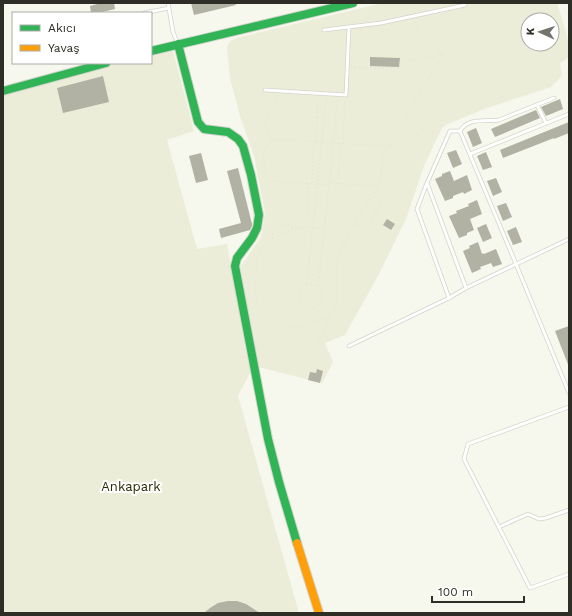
<svg xmlns="http://www.w3.org/2000/svg" width="572" height="616" viewBox="0 0 572 616" font-family="'Work Sans',sans-serif">
  <style>
    .green { fill: #ecedd8; fill-rule: evenodd }
    .building { fill: #b1b2a4 }
    .lines { fill: none; stroke-linecap: round; stroke-linejoin: round }
    .lane-casing { stroke: #d3d4cd; stroke-width: 4.5 }
    .fast-casing { stroke: #d3d4cd; stroke-width: 10 }
    .slow-casing { stroke: #d3d4cd; stroke-width: 10 }
    .path { stroke: #e0e0dd; stroke-width: 1; stroke-dasharray: 1 3; stroke-linecap: butt }
    .lane { stroke: #fefefc; stroke-width: 3 }
    .fast { stroke: #30b455; stroke-width: 8 }
    .slow { stroke: #ff9f0a; stroke-width: 8 }
    .labels { text-anchor: middle; dominant-baseline: central; stroke-width: 4; stroke-linejoin: round; paint-order: stroke }
    .park-label { font-size: 13px; fill: #2c2b03; stroke: #fff }
  </style>
  <rect width="100%" height="100%" fill="#f6f7ed"/>
  <!-- green -->
  <g class="green">
    <path d="M383,3h174c3,11 15,42 12,52 -1,4 -6,6 -9,8l2,12 -4,5 -7,7 -67,22 -36,15 -6,4 -18,38 -18,53 -28,57 -33,59 -20,8 8,19 -11,21 -64,-16 -14,-73 -3,-28 20,-29 4,-24 -11,-57 -14,-40 -10,-38 -3,-31c2,-5 4,-7 9,-9zM528,20h24v24h-24z"/>
    <polygon points="171,43 194,131 167,140 197,249 227,244 246,352 251,371 238,396 299,613 3,613 3,92 99,63 151,63 151,49"/>
  </g>
  <!-- building -->
  <g class="building">
    <polygon points="101,3 114,3 115,9 98,13 91,13 90,6"/>
    <polygon points="191,3 235,3 236,5 194,15"/>
    <polygon points="370,57 400,58 399,67 370,66"/>
    <polygon points="103,76 109,102 63,113 57,88"/>
    <polygon points="560,99 563,109 546,116 541,107"/>
    <polygon points="536,110 540,118 495,137 491,129"/>
    <polygon points="569,122 569,133 554,139 554,138 503,158 500,150"/>
    <polygon points="476,128 482,143 473,147 467,132"/>
    <polygon points="456,150 462,164 453,168 447,153"/>
    <polygon points="486,152 492,167 483,170 477,156"/>
    <polygon points="201,153 208,180 196,183 189,156"/>
    <polygon points="238,168 252,224 252,226 250,230 221,238 219,229 241,223 227,171"/>
    <polygon points="450,171 454,181 467,175 472,190 464,194 463,192 453,196 453,198 445,201 435,179 442,176 442,174"/>
    <polygon points="496,178 502,192 493,196 487,181"/>
    <polygon points="477,200 482,214 470,219 474,230 467,233 467,235 459,238 449,216 457,213 456,211 469,206 468,204"/>
    <polygon points="506,203 512,217 503,221 497,206"/>
    <polygon points="387,219 395,224 391,230 383,225"/>
    <polygon points="486,224 492,238 483,242 477,228"/>
    <polygon points="516,227 522,242 513,245 507,231"/>
    <polygon points="478,242 482,254 483,253 484,254 496,249 502,264 493,267 491,263 480,267 481,269 472,273 463,251 470,248 469,246"/>
    <polygon points="569,326 569,367 555,331"/>
    <polygon points="317,369 323,371 320,383 308,380 310,372 316,373"/>
    <polygon points="228,601 237,601 246,604 260,613 204,613 210,608 218,603"/>
  </g>
  <g class="lines">
    <defs>
      <g id="lane">
        <polyline points="168,3 173,32 178,44"/>
        <polyline points="144,13 169,8"/>
        <polyline points="324,30 381,23 465,5 465,3"/>
        <polyline points="265,90 346,95 349,27"/>
        <polyline points="537,105 546,123"/>
        <polyline points="460,131 516,264 569,393"/>
        <path d="M460,131c8,-14 26,-9 39,-11l55,-22"/>
        <polyline points="470,154 569,114"/>
        <polyline points="427,183 466,288"/>
        <polyline points="449,298 417,209 427,183 450,131 460,131"/>
        <polyline points="349,346 449,298 466,288 569,239"/>
        <polyline points="569,407 468,444 464,459 530,588 569,574"/>
        <polyline points="499,527 528,514 539,519 546,518 569,510"/>
      </g>
      <g id="fast">
        <polyline points="178,44 198,122 204,129 228,132 238,139 243,146 251,175 259,215 257,228 252,238 237,258 235,266 268,439 279,482 297,543"/>
        <polyline points="151,51 353,3"/>
        <polyline points="3,91 106,63"/>
      </g>
      <polyline id="slow" points="297,543 319,613"/>
    </defs>
    <!-- lane casing -->
    <use href="#lane" class="lane-casing"/>
    <!-- fast casing -->
    <use href="#fast" class="fast-casing"/>
    <!-- slow casing -->
    <use href="#slow" class="slow-casing"/>
    <!-- path -->
    <g class="path">
      <polyline points="351,67 381,68 400,67 403,62 442,55"/>
      <polyline points="278,95 265,121 270,139 382,146 388,147 443,54 419,33 414,21"/>
      <path d="M269,140c-2,5 -5,10 -5,15 -1,4 1,22 4,25 1,1 2,1 3,1l57,4"/>
      <polyline points="316,141 318,98"/>
      <polyline points="343,143 345,100"/>
      <polyline points="312,183 314,142"/>
      <polyline points="329,183 378,186"/>
      <polyline points="338,183 340,144"/>
      <polyline points="307,220 309,185"/>
      <polyline points="355,224 367,229 382,201 372,195"/>
      <path d="M324,228c-7,0 -15,-2 -22,-1 -11,2 -37,13 -42,23 -3,7 -4,20 -4,28 -1,9 -2,21 3,30 6,11 24,14 34,21 5,4 13,15 18,20l3,1 2,-2 20,-44 1,-36 3,-15 13,-28 26,-40 2,-6 2,-22 5,-10 50,-24 27,-19 34,-20"/>
      <polyline points="273,239 272,230 276,224 289,226 294,229"/>
      <circle cx="311" cy="296" r="12"/>
      <polyline points="307,284 326,98"/>
      <polyline points="318,285 329,185 337,99"/>
      <polyline points="294,328 329,317"/>
    </g>
    <!-- lane -->
    <use href="#lane" class="lane"/>
    <!-- fast -->
    <use href="#fast" class="fast"/>
    <!-- slow -->
    <use href="#slow" class="slow"/>
  </g>
  <g class="labels">
    <!-- park labels -->
    <g class="park-label">
      <text x="131" y="486">Ankapark</text>
    </g>
  </g>
  <!-- border -->
  <rect width="572" height="616" fill="none" stroke="#2e2e27" stroke-width="8"/>
  <!-- legend -->
  <rect x="12" y="12" width="140" height="52" fill="#ffffff" stroke="#ababa9"/>
  <rect x="20" y="25" width="20" height="6" fill="#30b455" stroke="#ababa9"/>
  <text x="48" y="32" font-size="12" fill="#2e2e27">Akıcı</text>
  <rect x="20" y="45" width="20" height="6" fill="#ff9f0a" stroke="#ababa9"/>
  <text x="48" y="52" font-size="12" fill="#2e2e27">Yavaş</text>
  <!-- north arrow -->
  <g transform="translate(540 32) rotate(273)"><circle r="19" fill="#ffffff" stroke="#ababa9"/>
  <path d="M0-3L7 15L0 10L-7 15Z" fill="#74746c"/>
  <text y="-6" font-size="11" font-weight="bold" text-anchor="middle" fill="#2e2e27">K</text>
  </g>
  <!-- scale -->
  <path d="M432 596v6h92v-6" fill="none" stroke="#2e2e27" stroke-width="2"/>
  <text x="438" y="596" font-size="12" fill="#2e2e27" stroke="#ffffff" stroke-width="3" paint-order="stroke">100 m</text>
</svg>
